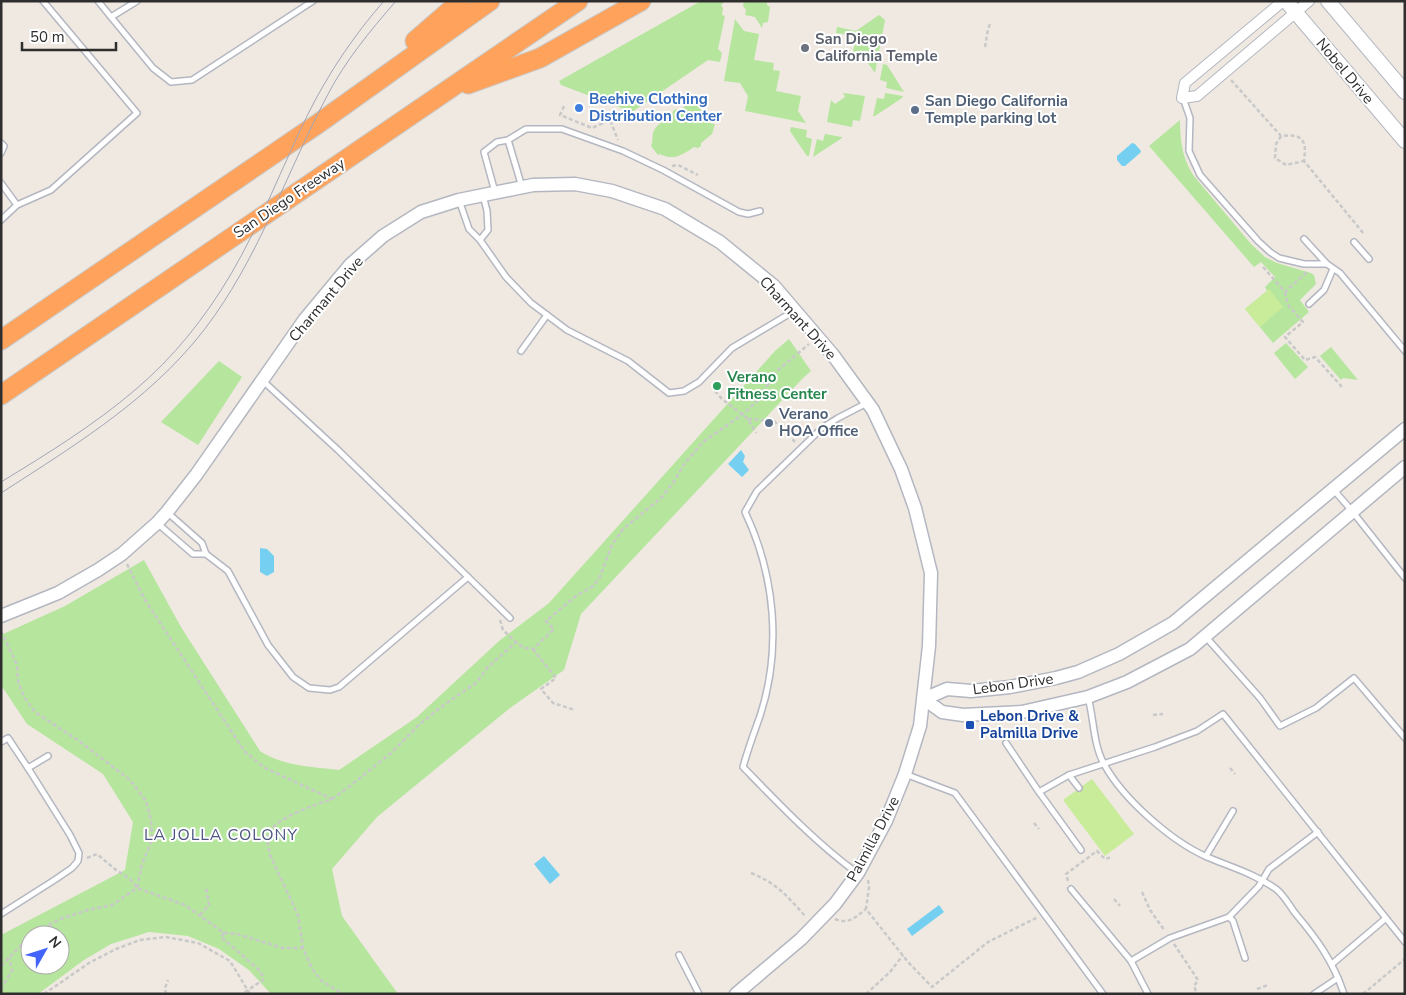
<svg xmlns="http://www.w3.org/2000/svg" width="1406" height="995" viewBox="0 0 1406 995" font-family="'Nunito Sans',sans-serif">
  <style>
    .green { fill: #b6e59e; fill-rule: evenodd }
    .pitch { fill: #c9ec9a }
    .water { fill: #75cff0 }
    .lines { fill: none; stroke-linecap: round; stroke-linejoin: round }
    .service-casing { stroke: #b4b7c1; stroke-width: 8 }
    .minor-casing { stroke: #b4b7c1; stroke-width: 12 }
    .tertiary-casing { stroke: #b4b7c1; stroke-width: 15 }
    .secondary-casing { stroke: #b4b7c1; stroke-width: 16 }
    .motorway-casing { stroke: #c9c9c9; stroke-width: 21 }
    .path { stroke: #c9c9c9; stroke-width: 2.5; stroke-dasharray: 4 2.5; stroke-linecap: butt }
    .service { stroke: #fff; stroke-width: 5 }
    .minor { stroke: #fff; stroke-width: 10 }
    .tertiary { stroke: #fff; stroke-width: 12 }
    .secondary { stroke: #fff; stroke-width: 14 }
    .motorway { stroke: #ffa35c; stroke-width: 19 }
    .tram { stroke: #a3a6b8; stroke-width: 1 }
    .worship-dot { fill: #6b7280; stroke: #fff; stroke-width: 2 }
    .shop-dot { fill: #3f7fe0; stroke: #fff; stroke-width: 2 }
    .service-dot { fill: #5c6f8a; stroke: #fff; stroke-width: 2 }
    .leisure-dot { fill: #2e9e5b; stroke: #fff; stroke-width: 2 }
    .transit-dot { fill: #1a4fb4; stroke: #fff; stroke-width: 2 }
    .labels { text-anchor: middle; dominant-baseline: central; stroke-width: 4; stroke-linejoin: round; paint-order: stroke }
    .worship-label { font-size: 15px; font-weight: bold; fill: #5b616d; stroke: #fff; text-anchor: start }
    .street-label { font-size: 15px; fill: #2e2e2e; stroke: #fff }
    .shop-label { font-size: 15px; font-weight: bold; fill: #366cbe; stroke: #fff; text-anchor: start }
    .service-label { font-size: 15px; font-weight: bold; fill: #4e5e75; stroke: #fff; text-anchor: start }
    .leisure-label { font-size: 15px; font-weight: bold; fill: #27864d; stroke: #fff; text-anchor: start }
    .transit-label { font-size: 15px; font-weight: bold; fill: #164399; stroke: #fff; text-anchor: start }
    .neighbourhood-label { font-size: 16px; letter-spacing: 1px; fill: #4d5680; stroke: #fff }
  </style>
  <rect width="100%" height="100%" fill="#efe9e1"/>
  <!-- green -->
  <g class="green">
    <polygon points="701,1 725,1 721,5 723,8 722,15 725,16 718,49 722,53 720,62 708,60 632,112 561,85 559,81"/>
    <polygon points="744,1 767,1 767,5 770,7 768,22 763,23 762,28 755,17 745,15 746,10 743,6"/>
    <polygon points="879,15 885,20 875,73 861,53 852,57 856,36 836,33 837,27 856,31"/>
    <polygon points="735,19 744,31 759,34 754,60 774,63 773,70 780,71 776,91 801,96 798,111 806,123 745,111 748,96 740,83 724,81"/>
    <polygon points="883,64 887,65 904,92 886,88 887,82 880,80"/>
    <polygon points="843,93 865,96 860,121 853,120 852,127 827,122 831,100 835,104 845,97"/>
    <polygon points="885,93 903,96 902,98 875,116 873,116 877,98 884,99"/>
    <path d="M697,103h5c-4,12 1,20 13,21l-3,10 -11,9v3l-3,2 -4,-1c-12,8 -20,14 -34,7l-2,1 -7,-9c2,-4 1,-8 2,-13 3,-9 12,-13 19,-18l1,-4 3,-2 3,1 10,-6z"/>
    <path d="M1180,120c0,20 2,37 13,55l58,69 14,13 12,6 34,10 3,2 2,9 -16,16 9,12 -36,31 -28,-34 22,-18 -2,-4 10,-10 -14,-15 -7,5 -105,-121z"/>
    <polygon points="791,127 807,130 806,137 812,139 809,156 807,156 790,131"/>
    <polygon points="825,134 842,137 842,138 813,157 817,139 823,141"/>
    <path d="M789,339l22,32 -8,7 -222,236 -17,56 -54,38 -133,109 -45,52 10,47 56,78h-127l-22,-24 -30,-21 -31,-13 -39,-4 -38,12 -27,16 -46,34h-37v-59l124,-65 8,-48 -30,-48 -76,-50 -26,-39v-50l64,-29 79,-46 37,67 79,124c22,15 53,16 79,19l78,-53 82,-76 50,-38 226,-252zM30,935h30v30h-30z"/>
    <polygon points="1286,343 1308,367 1295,379 1274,353"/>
    <polygon points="1331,347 1358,380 1343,378 1341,380 1320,356"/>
    <polygon points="219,361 242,377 198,445 161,422"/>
  </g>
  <!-- pitch -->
  <g class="pitch">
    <polygon points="1269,289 1283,307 1260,327 1245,309"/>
    <polygon points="1092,779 1134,834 1105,856 1063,800"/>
  </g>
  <!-- water -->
  <g class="water">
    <polygon points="1132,143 1135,144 1141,151 1140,153 1125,166 1122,166 1117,160 1117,156"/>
    <polygon points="741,450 745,456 743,462 749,470 742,477 728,464"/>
    <polygon points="260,548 267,549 274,556 274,572 267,576 260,572"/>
    <polygon points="544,856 560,875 550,884 534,864"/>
    <polygon points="939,905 944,912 912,936 907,929"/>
  </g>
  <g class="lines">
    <defs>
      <g id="service">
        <polyline points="98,1 111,17 137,1"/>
        <polyline points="111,17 153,68 171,82 192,80 313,1"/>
        <polyline points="1183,98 1190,118 1189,151 1200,175 1258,241 1270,252 1279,258 1304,264 1327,264 1340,273 1405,351"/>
        <polyline points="508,140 522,187"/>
        <polyline points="1,143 4,146 1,153"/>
        <polyline points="1,183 17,205"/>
        <polyline points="495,192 484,152 497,142 508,140 526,129 562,129 623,151 663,170 739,212 748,214 760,211"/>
        <polyline points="459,200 469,229 480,240 488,230 487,211 483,195"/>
        <polyline points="1,220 17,205 51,190 137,113 43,1"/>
        <polyline points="1304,239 1327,264"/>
        <polyline points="480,240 506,277 531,303 567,330 628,361 669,393 684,391 699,382 732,348 794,311"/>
        <polyline points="1354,242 1369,259"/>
        <polyline points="1309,304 1324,290 1333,269"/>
        <polyline points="521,351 547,315"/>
        <polyline points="1333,489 1352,511 1405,578"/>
        <polyline points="168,513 202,543 206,554 228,571 268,645 293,677 309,688 330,690 339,687 468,577 338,450 262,380"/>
        <polyline points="157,523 193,554 206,554"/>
        <polyline points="468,577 510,618"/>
        <polyline points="1205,636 1260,698 1280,726 1316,708 1354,678 1405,738"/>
        <path d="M1088,697c6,22 5,47 16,67 19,35 67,77 103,93 24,10 48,17 69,32 8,6 13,16 19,24 22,26 38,48 49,81"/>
        <polyline points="1,742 8,738 28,768 48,756"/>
        <polyline points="1006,743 1039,792 1069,775 1155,747 1197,731 1223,714 1405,942"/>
        <polyline points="905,774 955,793 1103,994"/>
        <polyline points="1069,775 1079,788"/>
        <polyline points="1039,792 1081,850"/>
        <polyline points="1206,856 1233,811"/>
        <path d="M857,873c-42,-31 -78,-69 -114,-106 5,-18 11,-34 17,-51 22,-67 15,-141 -15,-204l12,-21 65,-63 16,-10 29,-15"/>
        <polyline points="1071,889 1131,961 1170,938 1229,917 1259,886 1269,869 1318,832"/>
        <polyline points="1,914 56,879 72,868 78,861 79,853 70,835 28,768"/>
        <polyline points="1229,917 1233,921 1245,958"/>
        <polyline points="679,955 699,994"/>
        <polyline points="1131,961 1148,994"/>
        <polyline points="1332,964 1385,919"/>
        <polyline points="1314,994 1338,978"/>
      </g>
      <polyline id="minor" points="1283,1 1185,83 1182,98 1197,96 1309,1"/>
      <g id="tertiary">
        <polyline points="1,616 58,593 98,570 122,554 157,523 167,512 196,475 305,319 350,265 383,236 421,212 459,200 533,185 575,184 612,191 665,209 720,242 774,286 833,355 873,410 901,469 915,508 931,573 929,646 920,726 905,774 886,821 858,873 835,904 801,939 736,994"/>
        <polyline points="924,699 947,689 971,691 1010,687 1056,678 1078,672 1119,654 1173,623 1405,429"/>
        <polyline points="924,699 942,712 963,715 1022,712 1088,697 1127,682 1190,649 1405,467"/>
      </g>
      <g id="secondary">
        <polyline points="1286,1 1405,141"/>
        <polyline points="1328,1 1405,92"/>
      </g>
      <g id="motorway">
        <polyline points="415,41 461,1"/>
        <polyline points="468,84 540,58 641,1"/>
        <polyline points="1,340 319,123 490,1"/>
        <polyline points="1,395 578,1"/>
      </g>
    </defs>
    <!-- service casing -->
    <use href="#service" class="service-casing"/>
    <!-- minor casing -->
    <use href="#minor" class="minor-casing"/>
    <!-- tertiary casing -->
    <use href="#tertiary" class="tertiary-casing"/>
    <!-- secondary casing -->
    <use href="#secondary" class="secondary-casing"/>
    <!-- motorway casing -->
    <use href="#motorway" class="motorway-casing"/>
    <!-- path -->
    <g class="path">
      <polyline points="985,47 988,29 991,22"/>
      <path d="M1231,80l50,56c22,-3 26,5 23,25l60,73"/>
      <polyline points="564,106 560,115 592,128 610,120 618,140"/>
      <polyline points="1281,136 1276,144 1275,158 1286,165 1304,161"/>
      <polyline points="672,166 678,165 698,175"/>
      <polyline points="1263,267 1285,292 1308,271"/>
      <polyline points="1285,292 1288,305 1303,322 1285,337 1305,360 1315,357 1342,387"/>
      <polyline points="715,391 722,399 748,419 756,433"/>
      <polyline points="748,419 774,421 795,442"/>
      <path d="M127,564l18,36 100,152 20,16 67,31c-16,6 -60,19 -64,37 -1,6 1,13 2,19l28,60 5,33 9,21 10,12 21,13"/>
      <polyline points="500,620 503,630 516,642"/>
      <polyline points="1,631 17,665 18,681 24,697 35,712 79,741 130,780 146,801 151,820 152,840 142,864 137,888 112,905 88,910 60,919 31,935"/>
      <polyline points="533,649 556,678 541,689 553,703 575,710"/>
      <polyline points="1153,715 1163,714"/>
      <polyline points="1230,768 1235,774"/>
      <polyline points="332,799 350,786 391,753 420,724 441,707 477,682 487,668 516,642 524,648 533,649 554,629 546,621 576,596 592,587 599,579 612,545 623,529 661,498 673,483 685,463 703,442 743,414 757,401 777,371 809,344"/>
      <polyline points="1034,823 1039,829"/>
      <polyline points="87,858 97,854 116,870 130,879 137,888 185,905 224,933 237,934 283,948 303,948"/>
      <path d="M751,873c27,11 36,23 55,44"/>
      <polyline points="868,880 869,887 866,909 908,962 932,987 988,942 1038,917"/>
      <polyline points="1068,881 1066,874 1097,851 1105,859 1112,857"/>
      <polyline points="1142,892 1150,910 1165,931"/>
      <polyline points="1114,899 1120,906"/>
      <polyline points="200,915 209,905 206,887"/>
      <path d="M835,919c13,6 21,-2 31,-10"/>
      <polyline points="224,933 221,937 258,969 263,976 263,980 242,994"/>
      <polyline points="1174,944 1198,980 1194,986 1197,994"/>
      <polyline points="1,966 30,936"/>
      <polyline points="1,989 12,970 9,958"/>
      <polyline points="1257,989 1268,985"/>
      <polyline points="44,994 89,963 116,949 140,940 166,937 198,943 230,961 250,994"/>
      <polyline points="166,994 165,988 168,980"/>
      <polyline points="866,994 890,972 903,955"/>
      <polyline points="1363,994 1405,959"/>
    </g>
    <!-- service -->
    <use href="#service" class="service"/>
    <!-- minor -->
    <use href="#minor" class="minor"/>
    <!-- tertiary -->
    <use href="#tertiary" class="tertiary"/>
    <!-- secondary -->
    <use href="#secondary" class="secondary"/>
    <!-- motorway -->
    <use href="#motorway" class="motorway"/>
    <!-- tram -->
    <g class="tram">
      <path d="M1,482c46,-28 93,-57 134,-92 39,-33 70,-72 96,-116 30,-51 51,-107 77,-160 20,-40 46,-79 76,-113"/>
      <path d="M1,493c79,-51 160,-100 214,-178 47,-67 74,-147 112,-219 18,-35 43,-65 69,-95"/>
    </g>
  </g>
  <!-- markers -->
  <circle class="worship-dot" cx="805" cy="48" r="5"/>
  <circle class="shop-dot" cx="579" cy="108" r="5"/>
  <g class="service-dot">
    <circle cx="915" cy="110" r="5"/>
    <circle cx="769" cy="423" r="5"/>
  </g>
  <circle class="leisure-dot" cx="717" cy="386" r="5"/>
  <rect class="transit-dot" x="965" y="720" width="10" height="10" rx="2.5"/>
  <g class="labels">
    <!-- worship labels -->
    <g class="worship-label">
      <text x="815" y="39">San Diego<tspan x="815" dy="17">California Temple</tspan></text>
    </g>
    <!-- street labels -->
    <g class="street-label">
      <text transform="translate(1345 71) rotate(50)">Nobel Drive</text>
      <text transform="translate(289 198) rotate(-34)">San Diego Freeway</text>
      <text transform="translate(326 299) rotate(-50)">Charmant Drive</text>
      <text transform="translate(798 318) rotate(48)">Charmant Drive</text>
      <text transform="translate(1013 684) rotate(-8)">Lebon Drive</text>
      <text transform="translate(873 839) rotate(-62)">Palmilla Drive</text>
    </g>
    <!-- shop labels -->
    <g class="shop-label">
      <text x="589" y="99">Beehive Clothing<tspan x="589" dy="17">Distribution Center</tspan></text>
    </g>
    <!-- service labels -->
    <g class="service-label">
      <text x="925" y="101">San Diego California<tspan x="925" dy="17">Temple parking lot</tspan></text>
      <text x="779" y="414">Verano<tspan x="779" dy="17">HOA Office</tspan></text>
    </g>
    <!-- leisure labels -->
    <g class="leisure-label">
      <text x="727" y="377">Verano<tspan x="727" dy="17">Fitness Center</tspan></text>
    </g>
    <!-- transit labels -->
    <g class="transit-label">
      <text x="980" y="716">Lebon Drive &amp;<tspan x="980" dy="17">Palmilla Drive</tspan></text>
    </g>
    <!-- neighbourhood labels -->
    <g class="neighbourhood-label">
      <text x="221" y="835">LA JOLLA COLONY</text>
    </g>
  </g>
  <!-- border -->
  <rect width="1406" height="995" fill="none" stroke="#2e2e2e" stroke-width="5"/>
  <!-- north arrow -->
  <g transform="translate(45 950) rotate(51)"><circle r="24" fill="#ffffff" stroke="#ababab"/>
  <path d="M0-4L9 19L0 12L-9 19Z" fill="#4264fb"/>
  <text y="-8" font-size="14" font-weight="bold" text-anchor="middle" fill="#2e2e2e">N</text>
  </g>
  <!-- scale -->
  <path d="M22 42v8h94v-8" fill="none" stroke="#2e2e2e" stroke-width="2.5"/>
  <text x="30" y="42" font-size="15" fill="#2e2e2e" stroke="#ffffff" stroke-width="4" paint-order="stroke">50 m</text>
</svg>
